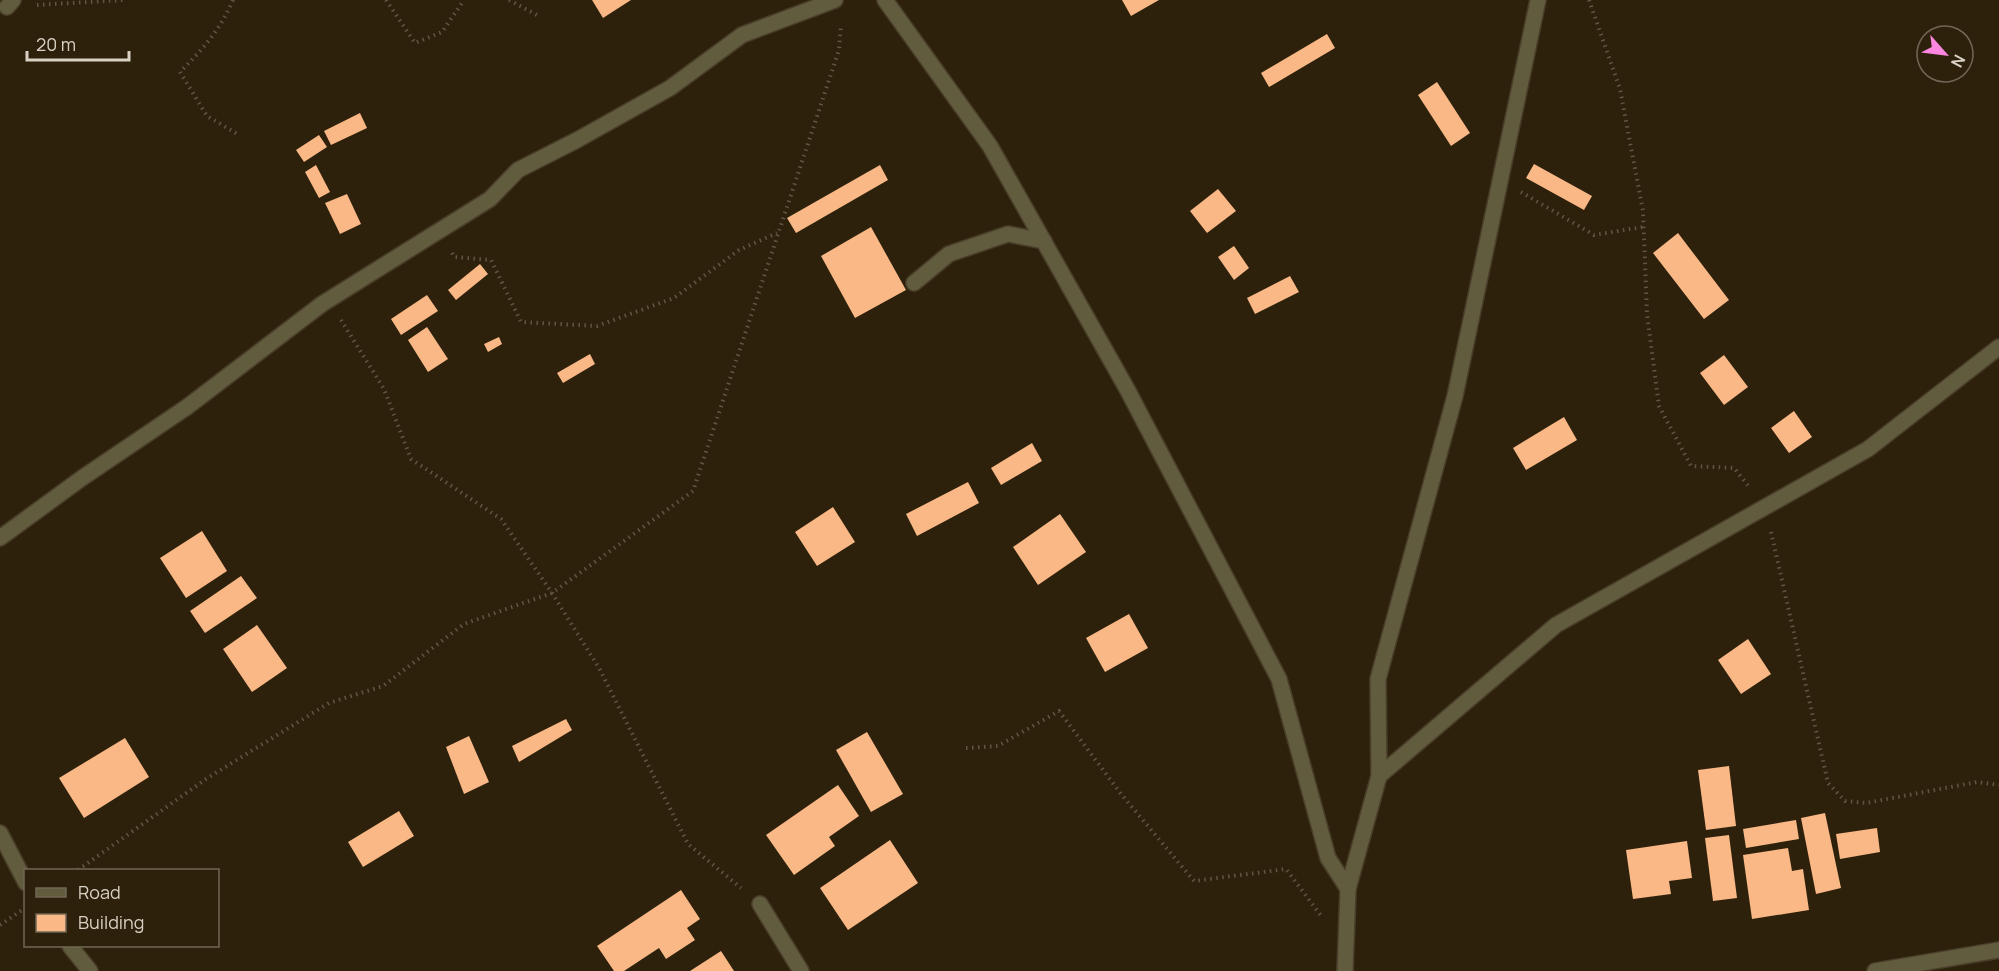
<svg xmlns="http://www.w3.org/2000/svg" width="1999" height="971" viewBox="0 0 1999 971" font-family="Manrope,sans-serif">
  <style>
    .building { fill: #f9b885 }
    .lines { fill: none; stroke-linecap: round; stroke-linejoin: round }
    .lane-casing { stroke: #493d29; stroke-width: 18 }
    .street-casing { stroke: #493d29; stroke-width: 18 }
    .path { stroke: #615643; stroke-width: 4; stroke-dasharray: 1.5 4.5; stroke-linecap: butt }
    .lane { stroke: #615c3e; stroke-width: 15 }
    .street { stroke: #615c3e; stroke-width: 15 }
  </style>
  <rect width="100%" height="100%" fill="#2d210c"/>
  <!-- building -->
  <g class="building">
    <polygon points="592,0 631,0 603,18"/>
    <polygon points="1122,0 1159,0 1131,16"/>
    <polygon points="1327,34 1335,48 1269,87 1261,73"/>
    <polygon points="1437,82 1470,133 1451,146 1418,95"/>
    <polygon points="360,113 367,128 331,145 324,131"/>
    <polygon points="319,135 327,147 304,162 296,150"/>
    <polygon points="1534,164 1592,196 1584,210 1526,178"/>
    <polygon points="316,165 330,192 319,198 305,172"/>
    <polygon points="880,165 888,180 796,233 787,218"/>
    <polygon points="1218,189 1236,211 1207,233 1190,211"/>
    <polygon points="347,194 361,224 340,234 325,203"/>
    <polygon points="871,227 906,290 855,318 821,256"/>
    <polygon points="1678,233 1729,300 1704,319 1653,253"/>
    <polygon points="1234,246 1249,268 1234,280 1218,257"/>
    <polygon points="480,264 488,274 456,300 448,290"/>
    <polygon points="1290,276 1299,292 1255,314 1247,298"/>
    <polygon points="427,295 438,311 401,335 391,319"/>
    <polygon points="427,327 448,359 428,372 408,340"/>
    <polygon points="499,337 502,344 488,352 484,344"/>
    <polygon points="590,354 595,364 563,383 557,373"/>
    <polygon points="1724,355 1748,387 1724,405 1700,373"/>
    <polygon points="1794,411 1812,437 1789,453 1771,428"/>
    <polygon points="1564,417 1577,440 1526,470 1513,448"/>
    <polygon points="1032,443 1042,461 1001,485 991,468"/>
    <polygon points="968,482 979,503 917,536 906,514"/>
    <polygon points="833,507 855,542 817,566 795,532"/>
    <polygon points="1060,514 1086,552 1038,585 1013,547"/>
    <polygon points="202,531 227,571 186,598 160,558"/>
    <polygon points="241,576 257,598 205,633 190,611"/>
    <polygon points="1129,614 1148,648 1105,672 1086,638"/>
    <polygon points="257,625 287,668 252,692 223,649"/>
    <polygon points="1748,639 1771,674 1741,694 1718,660"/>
    <polygon points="566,719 572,730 519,762 512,746"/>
    <polygon points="867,732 903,794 871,812 836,750"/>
    <polygon points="469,736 489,782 464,794 446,747"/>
    <polygon points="125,738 149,777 84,818 59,778"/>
    <polygon points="1729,766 1736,826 1706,830 1698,770"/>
    <polygon points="838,785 859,816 829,837 835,846 794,875 766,835"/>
    <polygon points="399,811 414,836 363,867 348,842"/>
    <polygon points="1825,813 1841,888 1816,894 1801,818"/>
    <polygon points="1796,820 1799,839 1746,848 1743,829"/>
    <polygon points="1877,828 1880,852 1840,859 1836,834"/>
    <polygon points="1729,835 1737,898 1713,901 1705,838"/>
    <polygon points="890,840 918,883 848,930 820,888"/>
    <polygon points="1687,841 1692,878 1669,881 1671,894 1633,899 1626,850"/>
    <polygon points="1788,848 1792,871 1803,869 1809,910 1752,919 1743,855"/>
    <polygon points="681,890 700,919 687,928 695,940 666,959 659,948 624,971 614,971 597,946"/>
    <polygon points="721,951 734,971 690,971"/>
  </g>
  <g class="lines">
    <defs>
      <polyline id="lane" points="760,904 801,971"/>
      <g id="street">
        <polyline points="885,0 990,146 1127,389 1279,679 1328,858 1348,889"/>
        <polyline points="7,7 13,0"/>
        <polyline points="914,283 949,254 1008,234 1044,241"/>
        <polyline points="0,538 82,478 187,407 322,304 490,199 518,170 577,140 670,88 742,35 835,0"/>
        <polyline points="1379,776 1556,625 1868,449 1999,347"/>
        <polyline points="0,833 26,883"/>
        <polyline points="70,946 90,971"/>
        <polyline points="1345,971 1348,889 1379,776 1378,679 1455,396 1538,0"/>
        <polyline points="1875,971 1999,950"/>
      </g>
    </defs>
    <!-- lane casing -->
    <use href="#lane" class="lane-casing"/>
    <!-- street casing -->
    <use href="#street" class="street-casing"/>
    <!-- path -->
    <g class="path">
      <path d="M233,0c-12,29 -31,50 -53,72l27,44 32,19"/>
      <polyline points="386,0 415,43 442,32 464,0"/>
      <polyline points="509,0 537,15"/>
      <polyline points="1589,0 1620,89 1643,211 1647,314 1659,406 1691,466 1734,468 1750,488"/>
      <polyline points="37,5 123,0"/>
      <polyline points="1521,192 1594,235 1643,227"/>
      <polyline points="452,253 454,257 491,260 521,322 597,326 674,298 739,250 777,233"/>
      <polyline points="341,320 384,389 411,459 501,519 552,593 599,668 688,844 741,888"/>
      <polyline points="1771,532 1828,783 1845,801 1866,803 1977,782 1999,785"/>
      <polyline points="966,748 998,746 1059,711 1121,794 1194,881 1286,869 1322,917"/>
      <polyline points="78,870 206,779 329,703 383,686 464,624 552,593 693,491 839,50 841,25"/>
      <polyline points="0,925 25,908"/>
    </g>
    <!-- lane -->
    <use href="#lane" class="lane"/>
    <!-- street -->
    <use href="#street" class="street"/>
  </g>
  <!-- legend -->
  <rect x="24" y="869" width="195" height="78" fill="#2d210c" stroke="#726756" stroke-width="1.5"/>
  <rect x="36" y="888" width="30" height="9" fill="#615c3e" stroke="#726756" stroke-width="1.5"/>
  <text x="78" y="899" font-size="18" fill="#d9d1c4">Road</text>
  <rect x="36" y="914" width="30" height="18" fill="#f9b885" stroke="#726756" stroke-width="1.5"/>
  <text x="78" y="929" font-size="18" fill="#d9d1c4">Building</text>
  <!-- north arrow -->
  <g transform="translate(1945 54) rotate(118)"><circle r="28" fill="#2d210c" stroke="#726756" stroke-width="1.5"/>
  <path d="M0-4.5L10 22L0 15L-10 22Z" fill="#fd86e1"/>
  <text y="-9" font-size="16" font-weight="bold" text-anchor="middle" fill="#d9d1c4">N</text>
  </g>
  <!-- scale -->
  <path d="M27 51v9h102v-9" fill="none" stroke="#d9d1c4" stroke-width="3"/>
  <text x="36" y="51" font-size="18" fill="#d9d1c4" stroke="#2d210c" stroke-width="4.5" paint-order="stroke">20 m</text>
</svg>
